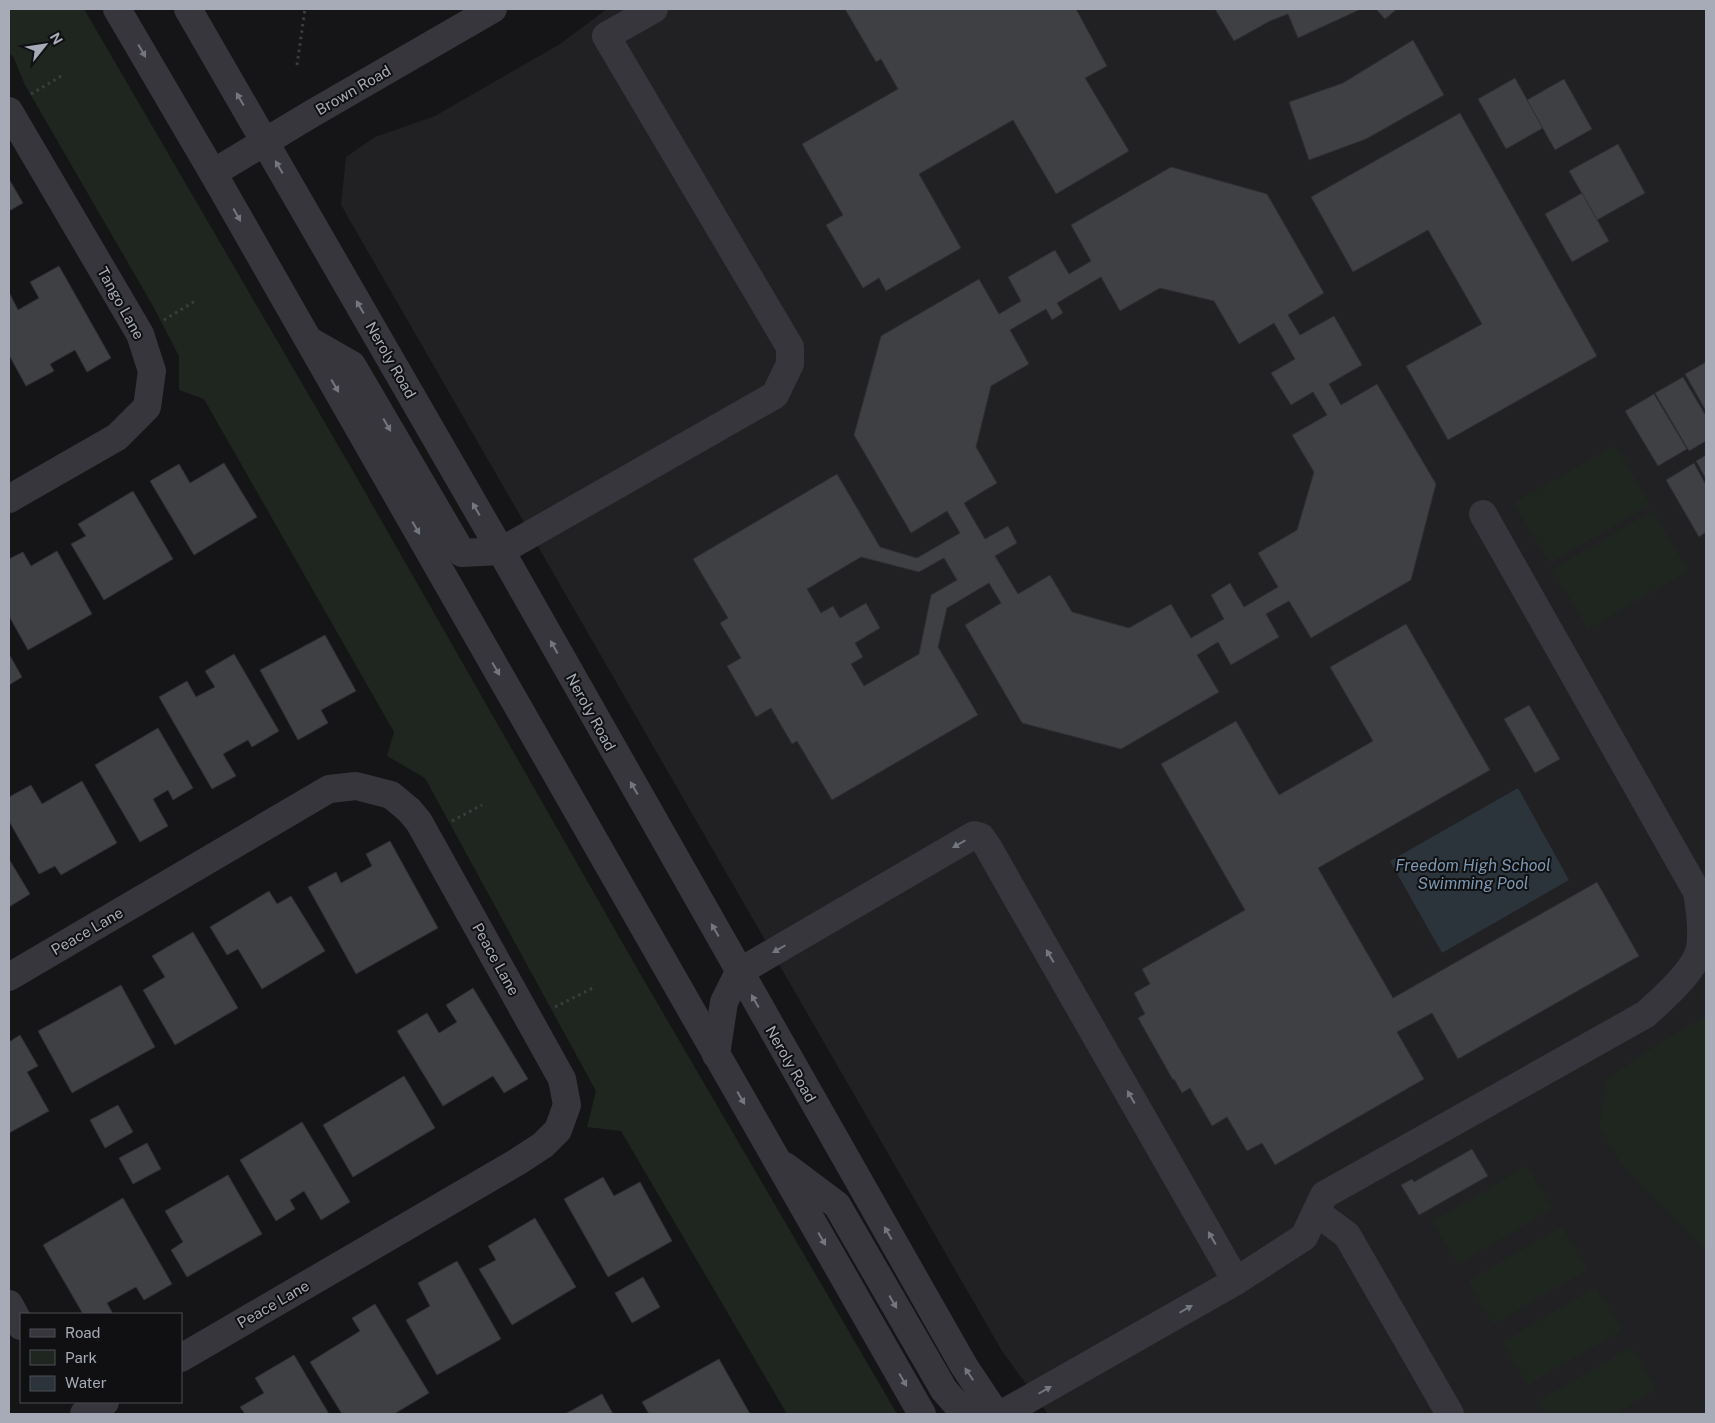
<svg xmlns="http://www.w3.org/2000/svg" width="1715" height="1423" viewBox="0 0 1715 1423" font-family="'Public Sans',sans-serif">
  <style>
    .built { fill: #212124 }
    .green { fill: #1f2620 }
    .water { fill: #2b333b }
    .building { fill: #3f4044; stroke: #2f2f33; fill-rule: evenodd }
    .lines { fill: none; stroke-linecap: round; stroke-linejoin: round }
    .path { stroke: #3c3d43; stroke-width: 3; stroke-dasharray: 2.5 4; stroke-linecap: butt }
    .minor { stroke: #36363c; stroke-width: 28 }
    .oneway { fill: #747680 }
    .labels { text-anchor: middle; dominant-baseline: central; stroke-width: 4; stroke-linejoin: round; paint-order: stroke }
    .street-label { font-size: 15px; fill: #a6abb7; stroke: #101012 }
    .water-label { font-size: 16px; font-style: italic; fill: #7d98b3; stroke: #101012 }
  </style>
  <rect width="100%" height="100%" fill="#151517"/>
  <!-- built -->
  <polygon class="built" points="607,9 1706,9 1706,1414 1048,1414 1002,1351 341,205 346,157 375,137 435,116 560,44"/>
  <!-- green -->
  <g class="green">
    <polygon points="9,9 84,9 353,471 638,970 897,1414 787,1414 621,1131 587,1127 596,1091 425,778 387,756 394,732 204,399 179,390 179,356 153,306 25,85 13,56 9,54"/>
    <polygon points="1615,445 1650,505 1550,563 1514,503"/>
    <polygon points="1653,511 1688,571 1588,629 1553,569"/>
    <polygon points="1706,1015 1706,1250 1623,1166 1600,1127 1606,1081 1644,1053"/>
    <polygon points="1527,1166 1552,1209 1458,1264 1433,1221"/>
    <polygon points="1562,1227 1587,1270 1493,1324 1468,1281"/>
    <polygon points="1596,1287 1622,1330 1528,1385 1503,1342"/>
    <polygon points="1631,1347 1656,1390 1615,1414 1545,1414 1538,1401"/>
  </g>
  <!-- water -->
  <polygon class="water" points="1518,788 1569,880 1442,953 1390,861"/>
  <!-- building -->
  <g class="building">
    <polygon points="845,9 1076,9 1107,66 1085,78 1129,151 1056,194 1013,120 919,174 961,248 886,291 879,278 863,288 826,225 843,215 802,144 898,89 881,59 876,62"/>
    <polygon points="1215,9 1361,9 1298,38 1288,14 1270,21 1234,41"/>
    <polygon points="1376,9 1397,9 1385,19"/>
    <polygon points="1413,40 1444,95 1366,139 1309,160 1289,102 1343,83"/>
    <polygon points="1515,78 1543,128 1506,149 1478,99"/>
    <polygon points="1564,79 1592,129 1555,150 1527,100"/>
    <polygon points="1460,113 1597,356 1448,440 1406,366 1482,324 1428,230 1353,272 1311,197"/>
    <polygon points="1618,144 1645,193 1597,220 1569,171"/>
    <path d="M1171,167l96,27 57,99 -36,22 12,20 34,-19 28,49 -33,19 12,21 36,-21 59,100 -25,96 -100,58 -22,-37 -23,13 13,23 -48,28 -13,-23 -21,13 22,37 -98,57 -99,-26 -57,-98 36,-22 -12,-20 -42,25 -9,39 40,68 -146,85 -35,-59 -5,3 -21,-36 -15,9 -29,-51 14,-8 -21,-35 8,-5 -35,-59 144,-85 43,73 37,11 43,-25 -13,-22 -36,22 -57,-98 27,-99 98,-57 20,35 22,-13 -13,-24 47,-27 14,24 22,-13 -20,-36zM1101,277l19,34 40,-23 54,13 25,43 35,-21 21,36 -24,14 20,32 22,-13 14,23 -35,20 22,37 -17,58 -39,23 20,34 -34,20 -14,-24 -19,12 13,24 -33,19 -20,-34 -42,24 -57,-16 -22,-37 -32,19 -23,-38 22,-13 -9,-17 -23,13 -21,-36 33,-20 -21,-36 15,-61 38,-22 -19,-34 36,-21 6,11 11,-7 -6,-10zM861,557l58,15 25,-14 13,22 -26,15 -12,59 -55,32 -13,-22 12,-7 -8,-14 25,-15 -14,-25 -26,15 -7,-12 -12,7 -14,-24z"/>
    <polygon points="9,179 23,203 9,211"/>
    <polygon points="1582,193 1609,241 1572,262 1545,214"/>
    <polygon points="59,266 111,358 87,372 75,350 50,364 54,371 26,386 9,355 9,292 18,310 39,298 30,282"/>
    <polygon points="1706,362 1706,411 1685,374"/>
    <polygon points="1683,377 1706,416 1706,441 1689,451 1655,393"/>
    <polygon points="1654,394 1687,449 1658,466 1625,411"/>
    <polygon points="1706,455 1706,479 1696,461"/>
    <polygon points="224,463 257,517 194,555 150,481 179,464 190,483"/>
    <polygon points="1694,463 1706,485 1706,532 1699,537 1666,480"/>
    <polygon points="133,491 173,559 104,600 71,544 86,536 78,524"/>
    <polygon points="57,551 92,614 28,650 9,616 9,559 23,552 31,566"/>
    <polygon points="1406,624 1490,770 1318,868 1393,998 1597,882 1639,956 1458,1059 1432,1013 1397,1032 1424,1079 1275,1165 1262,1143 1247,1151 1227,1117 1212,1126 1190,1088 1182,1093 1174,1079 1173,1080 1138,1018 1145,1014 1134,993 1150,984 1142,969 1245,910 1161,764 1236,721 1279,795 1373,741 1330,667"/>
    <polygon points="325,635 356,691 321,710 328,723 298,740 260,670"/>
    <polygon points="9,654 22,677 9,685"/>
    <polygon points="234,654 279,731 252,747 248,740 223,754 236,776 212,789 159,697 187,681 196,697 215,687 205,671"/>
    <polygon points="1529,705 1560,759 1535,773 1504,719"/>
    <polygon points="158,728 193,788 173,800 168,790 153,799 168,826 140,842 95,765"/>
    <polygon points="82,781 117,843 61,875 55,866 39,874 9,821 9,797 31,785 42,804"/>
    <polygon points="390,841 438,928 356,974 308,887 336,872 341,883 372,866 366,854"/>
    <polygon points="9,859 30,894 9,907"/>
    <polygon points="269,891 277,904 291,896 325,951 262,989 238,949 227,955 210,927"/>
    <polygon points="193,932 238,1008 175,1045 143,990 165,977 152,956"/>
    <polygon points="121,985 155,1047 72,1093 38,1031"/>
    <polygon points="473,988 528,1079 504,1093 493,1076 443,1106 397,1031 427,1013 439,1033 457,1022 446,1005"/>
    <polygon points="20,1035 38,1066 27,1072 49,1111 9,1133 9,1042"/>
    <polygon points="404,1076 435,1128 353,1177 323,1125"/>
    <polygon points="118,1105 133,1132 105,1148 90,1120"/>
    <polygon points="302,1122 350,1202 321,1220 304,1191 290,1200 295,1209 276,1221 240,1160"/>
    <polygon points="147,1143 161,1169 133,1184 119,1158"/>
    <polygon points="1472,1149 1488,1176 1419,1215 1401,1185 1412,1179 1414,1182"/>
    <polygon points="228,1175 262,1234 187,1277 171,1250 183,1242 165,1211"/>
    <polygon points="603,1177 614,1196 640,1182 672,1241 608,1277 564,1199"/>
    <polygon points="123,1198 172,1284 144,1300 136,1287 107,1303 113,1314 83,1314 43,1245"/>
    <polygon points="535,1218 576,1287 512,1325 479,1269 496,1260 488,1246"/>
    <polygon points="457,1261 501,1339 437,1375 406,1320 430,1306 418,1283"/>
    <polygon points="643,1277 660,1307 632,1323 615,1293"/>
    <polygon points="375,1304 429,1393 394,1414 342,1414 310,1362 360,1331 352,1318"/>
    <polygon points="294,1355 329,1414 245,1414 240,1407 264,1393 255,1378"/>
    <polygon points="719,1359 750,1414 649,1414 642,1402"/>
    <polygon points="602,1394 613,1414 565,1414"/>
  </g>
  <g class="lines">
    <!-- path -->
    <g class="path">
      <polyline points="297,65 305,9"/>
      <polyline points="31,94 63,75"/>
      <polyline points="164,320 195,301"/>
      <polyline points="452,821 482,805"/>
      <polyline points="555,1007 595,987"/>
    </g>
    <!-- minor -->
    <g class="minor">
      <polyline points="117,9 213,173 922,1414"/>
      <polyline points="188,9 501,551 964,1366 996,1414"/>
      <polyline points="9,111 140,334 152,371 147,407 117,437 9,499"/>
      <polyline points="213,173 313,113 493,9"/>
      <polyline points="310,341 352,365 462,553 501,551 775,395 790,364 790,347 606,36 654,9"/>
      <polyline points="9,977 329,789 356,786 391,795 409,810 419,822 562,1079 567,1105 558,1130 543,1145 517,1162 181,1358"/>
      <polyline points="716,1055 724,1002 739,972 974,835 981,837 988,847 1014,893 1236,1281"/>
      <polyline points="785,1166 837,1205 944,1390 965,1414"/>
      <polyline points="1316,1212 1347,1235 1450,1414"/>
      <polyline points="9,1304 21,1326"/>
      <polyline points="84,1414 105,1402"/>
      <path d="M1002,1414l234,-133 68,-44 20,-42 322,-181c16,-15 50,-44 54,-66 3,-18 0,-38 -3,-56l-214,-378"/>
    </g>
  </g>
  <!-- one-way arrows -->
  <defs><path id="oneway-solid" d="M-6-.8H1V-3.2L6.5 0L1 3.2V.8H-6Z" transform="scale(1.25)"/></defs>
  <g class="oneway">
    <use href="#oneway-solid" transform="translate(142 51) rotate(60)"/>
    <use href="#oneway-solid" transform="translate(240 99) rotate(-120)"/>
    <use href="#oneway-solid" transform="translate(279 167) rotate(-120)"/>
    <use href="#oneway-solid" transform="translate(237 215) rotate(61)"/>
    <use href="#oneway-solid" transform="translate(360 307) rotate(-120)"/>
    <use href="#oneway-solid" transform="translate(335 386) rotate(60)"/>
    <use href="#oneway-solid" transform="translate(387 425) rotate(60)"/>
    <use href="#oneway-solid" transform="translate(476 509) rotate(-120)"/>
    <use href="#oneway-solid" transform="translate(416 528) rotate(60)"/>
    <use href="#oneway-solid" transform="translate(554 647) rotate(-119)"/>
    <use href="#oneway-solid" transform="translate(496 669) rotate(60)"/>
    <use href="#oneway-solid" transform="translate(634 788) rotate(-120)"/>
    <use href="#oneway-solid" transform="translate(959 844) rotate(150)"/>
    <use href="#oneway-solid" transform="translate(715 930) rotate(-120)"/>
    <use href="#oneway-solid" transform="translate(779 949) rotate(150)"/>
    <use href="#oneway-solid" transform="translate(1050 956) rotate(-120)"/>
    <use href="#oneway-solid" transform="translate(755 1001) rotate(-120)"/>
    <use href="#oneway-solid" transform="translate(1131 1097) rotate(-120)"/>
    <use href="#oneway-solid" transform="translate(741 1098) rotate(60)"/>
    <use href="#oneway-solid" transform="translate(888 1233) rotate(-120)"/>
    <use href="#oneway-solid" transform="translate(1212 1238) rotate(-120)"/>
    <use href="#oneway-solid" transform="translate(822 1239) rotate(60)"/>
    <use href="#oneway-solid" transform="translate(893 1302) rotate(60)"/>
    <use href="#oneway-solid" transform="translate(1186 1309) rotate(-30)"/>
    <use href="#oneway-solid" transform="translate(969 1374) rotate(-124)"/>
    <use href="#oneway-solid" transform="translate(903 1380) rotate(60)"/>
    <use href="#oneway-solid" transform="translate(1045 1390) rotate(-30)"/>
  </g>
  <g class="labels">
    <!-- street labels -->
    <g class="street-label">
      <text transform="translate(353 90) rotate(-30)">Brown Road</text>
      <text transform="translate(121 303) rotate(61)">Tango Lane</text>
      <text transform="translate(391 360) rotate(60)">Neroly Road</text>
      <text transform="translate(591 712) rotate(61)">Neroly Road</text>
      <text transform="translate(87 931) rotate(-30)">Peace Lane</text>
      <text transform="translate(496 959) rotate(61)">Peace Lane</text>
      <text transform="translate(791 1064) rotate(60)">Neroly Road</text>
      <text transform="translate(273 1304) rotate(-30)">Peace Lane</text>
    </g>
    <!-- water labels -->
    <g class="water-label">
      <text x="1473" y="865">Freedom High School<tspan x="1473" dy="18">Swimming Pool</tspan></text>
    </g>
  </g>
  <!-- border -->
  <rect width="1715" height="1423" fill="none" stroke="#a6abb7" stroke-width="20"/>
  <!-- legend -->
  <rect x="20" y="1313" width="162" height="90" fill="#101012" stroke="#4c4e54"/>
  <rect x="30" y="1329" width="25" height="8" fill="#36363c" stroke="#4c4e54"/>
  <text x="65" y="1338" font-size="15" fill="#a6abb7">Road</text>
  <rect x="30" y="1350" width="25" height="15" fill="#1f2620" stroke="#4c4e54"/>
  <text x="65" y="1363" font-size="15" fill="#a6abb7">Park</text>
  <rect x="30" y="1376" width="25" height="15" fill="#2b333b" stroke="#4c4e54"/>
  <text x="65" y="1388" font-size="15" fill="#a6abb7">Water</text>
  <!-- north arrow -->
  <g transform="translate(45 45) rotate(60)" stroke="#101012" stroke-width="4" paint-order="stroke">
  <path d="M0-4L9 19L0 12L-9 19Z" fill="#a6abb7"/>
  <text y="-8" font-size="14" font-weight="bold" text-anchor="middle" fill="#a6abb7">N</text>
  </g>
</svg>
